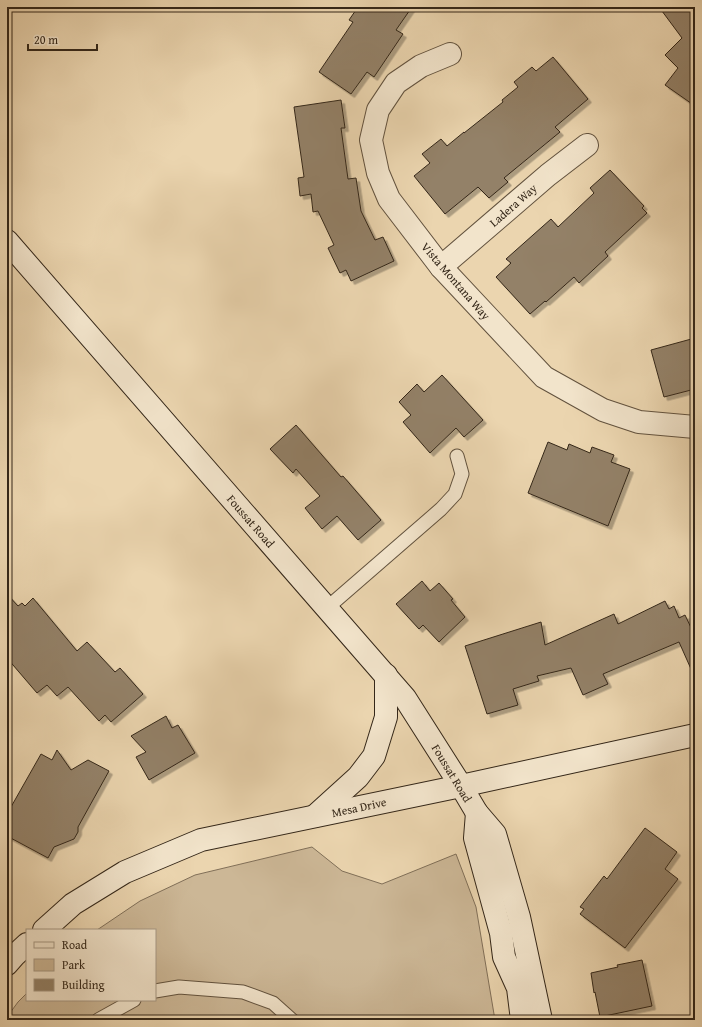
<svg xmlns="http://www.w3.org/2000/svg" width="702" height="1027" viewBox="0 0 702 1027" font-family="'Gentium Book Plus',serif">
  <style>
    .green { fill: #ccb796; stroke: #806f58 }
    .building { fill: #938167; stroke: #342719; filter: url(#shadow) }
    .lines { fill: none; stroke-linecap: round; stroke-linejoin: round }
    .service-casing { stroke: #62523e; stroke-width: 15 }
    .minor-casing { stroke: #62523e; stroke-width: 24 }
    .secondary-casing { stroke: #342719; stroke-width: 24 }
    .service { stroke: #f2e4cb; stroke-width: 13 }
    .minor { stroke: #f2e4cb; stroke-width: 22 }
    .secondary { stroke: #f2e4cb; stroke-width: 22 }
    .labels { text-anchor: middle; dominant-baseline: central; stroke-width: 3; stroke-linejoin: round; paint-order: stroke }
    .street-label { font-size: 12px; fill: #342719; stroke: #f2e4cb }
  </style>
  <defs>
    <filter id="shadow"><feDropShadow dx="3.5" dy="3.5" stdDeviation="0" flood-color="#0004"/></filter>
  </defs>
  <rect width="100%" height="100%" fill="#ebd5af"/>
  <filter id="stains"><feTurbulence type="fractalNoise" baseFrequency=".005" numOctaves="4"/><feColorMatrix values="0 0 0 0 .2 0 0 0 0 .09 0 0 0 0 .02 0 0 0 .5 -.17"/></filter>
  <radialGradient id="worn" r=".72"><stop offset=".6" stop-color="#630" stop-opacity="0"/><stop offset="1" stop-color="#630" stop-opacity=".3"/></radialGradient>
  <!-- green -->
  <polygon class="green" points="312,847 342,871 382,884 456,854 476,907 495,1020 7,1020 7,1017 18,1002 27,993 27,1000 155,1000 155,930 97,930 140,901 195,875"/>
  <!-- building -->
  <g class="building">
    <polygon points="358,7 412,7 396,30 403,34 374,77 367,72 351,94 319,72 353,22 349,20"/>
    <polygon points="659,7 695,7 695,106 665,85 678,68 665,55 682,38"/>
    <polygon points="553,57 588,99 555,127 560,132 504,178 508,182 489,198 478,187 445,214 414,176 430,163 422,154 441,139 447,146 464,132 464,133 503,102 502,100 518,87 514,82 532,67 536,71"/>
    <polygon points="341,100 345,128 341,128 348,179 356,178 361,211 375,240 383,237 394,261 351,281 346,270 340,273 328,248 334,245 318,211 313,212 311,194 300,196 298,178 304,177 294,107"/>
    <polygon points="610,170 644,206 642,208 647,213 605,252 608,256 579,283 574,277 546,302 545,301 530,314 496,277 511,263 506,259 551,219 558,227 594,193 590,188"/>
    <polygon points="695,338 695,389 664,397 651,350"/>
    <polygon points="442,375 483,420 464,437 456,428 430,453 403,422 411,415 399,402 417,384 424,392"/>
    <polygon points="296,425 341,477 343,476 381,520 358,540 337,516 322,529 305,508 320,496 296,469 293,473 270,449"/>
    <polygon points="548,442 567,450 569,444 590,453 592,447 614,455 611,462 630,469 608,526 528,493"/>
    <polygon points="422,581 430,591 439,583 453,599 451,600 465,617 439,642 423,625 419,629 396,604"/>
    <polygon points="7,594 18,606 22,603 25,606 33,598 77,651 87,642 115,672 120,668 143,694 111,722 105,715 99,721 68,687 57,696 47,685 37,693 7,658"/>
    <polygon points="665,601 669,609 674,606 679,618 685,615 695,636 695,678 679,642 603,674 608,684 583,695 571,668 537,676 539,681 513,689 518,705 487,714 465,646 541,622 545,645 614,614 618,624"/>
    <polygon points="166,716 172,728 178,725 195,753 149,780 136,757 146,752 131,736"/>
    <polygon points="57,750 71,770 88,760 109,771 78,827 78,832 74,839 54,847 48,858 7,836 7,814 41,754 52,760"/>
    <polygon points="645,828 677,852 665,869 678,879 625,948 580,914 584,909 580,907 604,876 607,879"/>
    <polygon points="642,960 652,1006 600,1017 595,992 594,993 591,973 618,967 617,965"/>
  </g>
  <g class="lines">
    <defs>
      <g id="service">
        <polyline points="327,608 441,509 455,494 462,474 457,456"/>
        <polyline points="155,991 179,987 243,992 273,1003 292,1020"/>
        <polyline points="98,1020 134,1000"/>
      </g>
      <g id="minor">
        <polyline points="450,54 421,66 396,83 378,110 371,140 378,173 389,199 441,267 544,377 603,410 639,422 695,427"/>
        <polyline points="441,267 548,175 587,145"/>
      </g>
      <g id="secondary">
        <polyline points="7,241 405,698 461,786 477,813 495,834 519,917 541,1020"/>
        <polyline points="477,813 475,838 501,933 504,957 518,988 522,1020"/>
        <polyline points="315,816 358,777 374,756 386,717 386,675"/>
        <polyline points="44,930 73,904 125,872 201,840 461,786 695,735"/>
        <polyline points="7,964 14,956 27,944"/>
      </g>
    </defs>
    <!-- service casing -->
    <use href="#service" class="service-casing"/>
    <!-- minor casing -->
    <use href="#minor" class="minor-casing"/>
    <!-- secondary casing -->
    <use href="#secondary" class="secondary-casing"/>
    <!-- service -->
    <use href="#service" class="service"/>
    <!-- minor -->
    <use href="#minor" class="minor"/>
    <!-- secondary -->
    <use href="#secondary" class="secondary"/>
  </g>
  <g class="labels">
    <!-- street labels -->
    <g class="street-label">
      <text transform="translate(513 205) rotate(-41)">Ladera Way</text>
      <text transform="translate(456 281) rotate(49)">Vista Montana Way</text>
      <text transform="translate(251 521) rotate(49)">Foussat Road</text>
      <text transform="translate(452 773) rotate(59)">Foussat Road</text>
      <text transform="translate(359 807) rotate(-12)">Mesa Drive</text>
    </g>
  </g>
  <!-- margin -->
  <rect width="702" height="1027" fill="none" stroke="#ebd5af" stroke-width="24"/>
  <rect x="8" y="8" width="686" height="1011" fill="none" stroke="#342719" stroke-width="2"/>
  <rect x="12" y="12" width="678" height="1003" fill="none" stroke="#342719"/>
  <!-- legend -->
  <rect x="26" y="929" width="130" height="72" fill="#f2e4cb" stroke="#a69884"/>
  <rect x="34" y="942" width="20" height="6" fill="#f2e4cb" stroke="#a69884"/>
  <text x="62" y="949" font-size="12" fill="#342719">Road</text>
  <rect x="34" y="959" width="20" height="12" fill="#ccb796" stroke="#a69884"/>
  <text x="62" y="969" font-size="12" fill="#342719">Park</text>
  <rect x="34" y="979" width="20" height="12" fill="#938167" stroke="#a69884"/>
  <text x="62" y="989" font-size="12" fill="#342719">Building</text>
  <!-- scale -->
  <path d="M28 44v6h69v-6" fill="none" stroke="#342719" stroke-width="2"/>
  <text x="34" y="44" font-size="12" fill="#342719" stroke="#f2e4cb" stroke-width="3" paint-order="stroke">20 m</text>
  <rect width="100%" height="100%" filter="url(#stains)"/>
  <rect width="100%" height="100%" fill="url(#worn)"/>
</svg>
